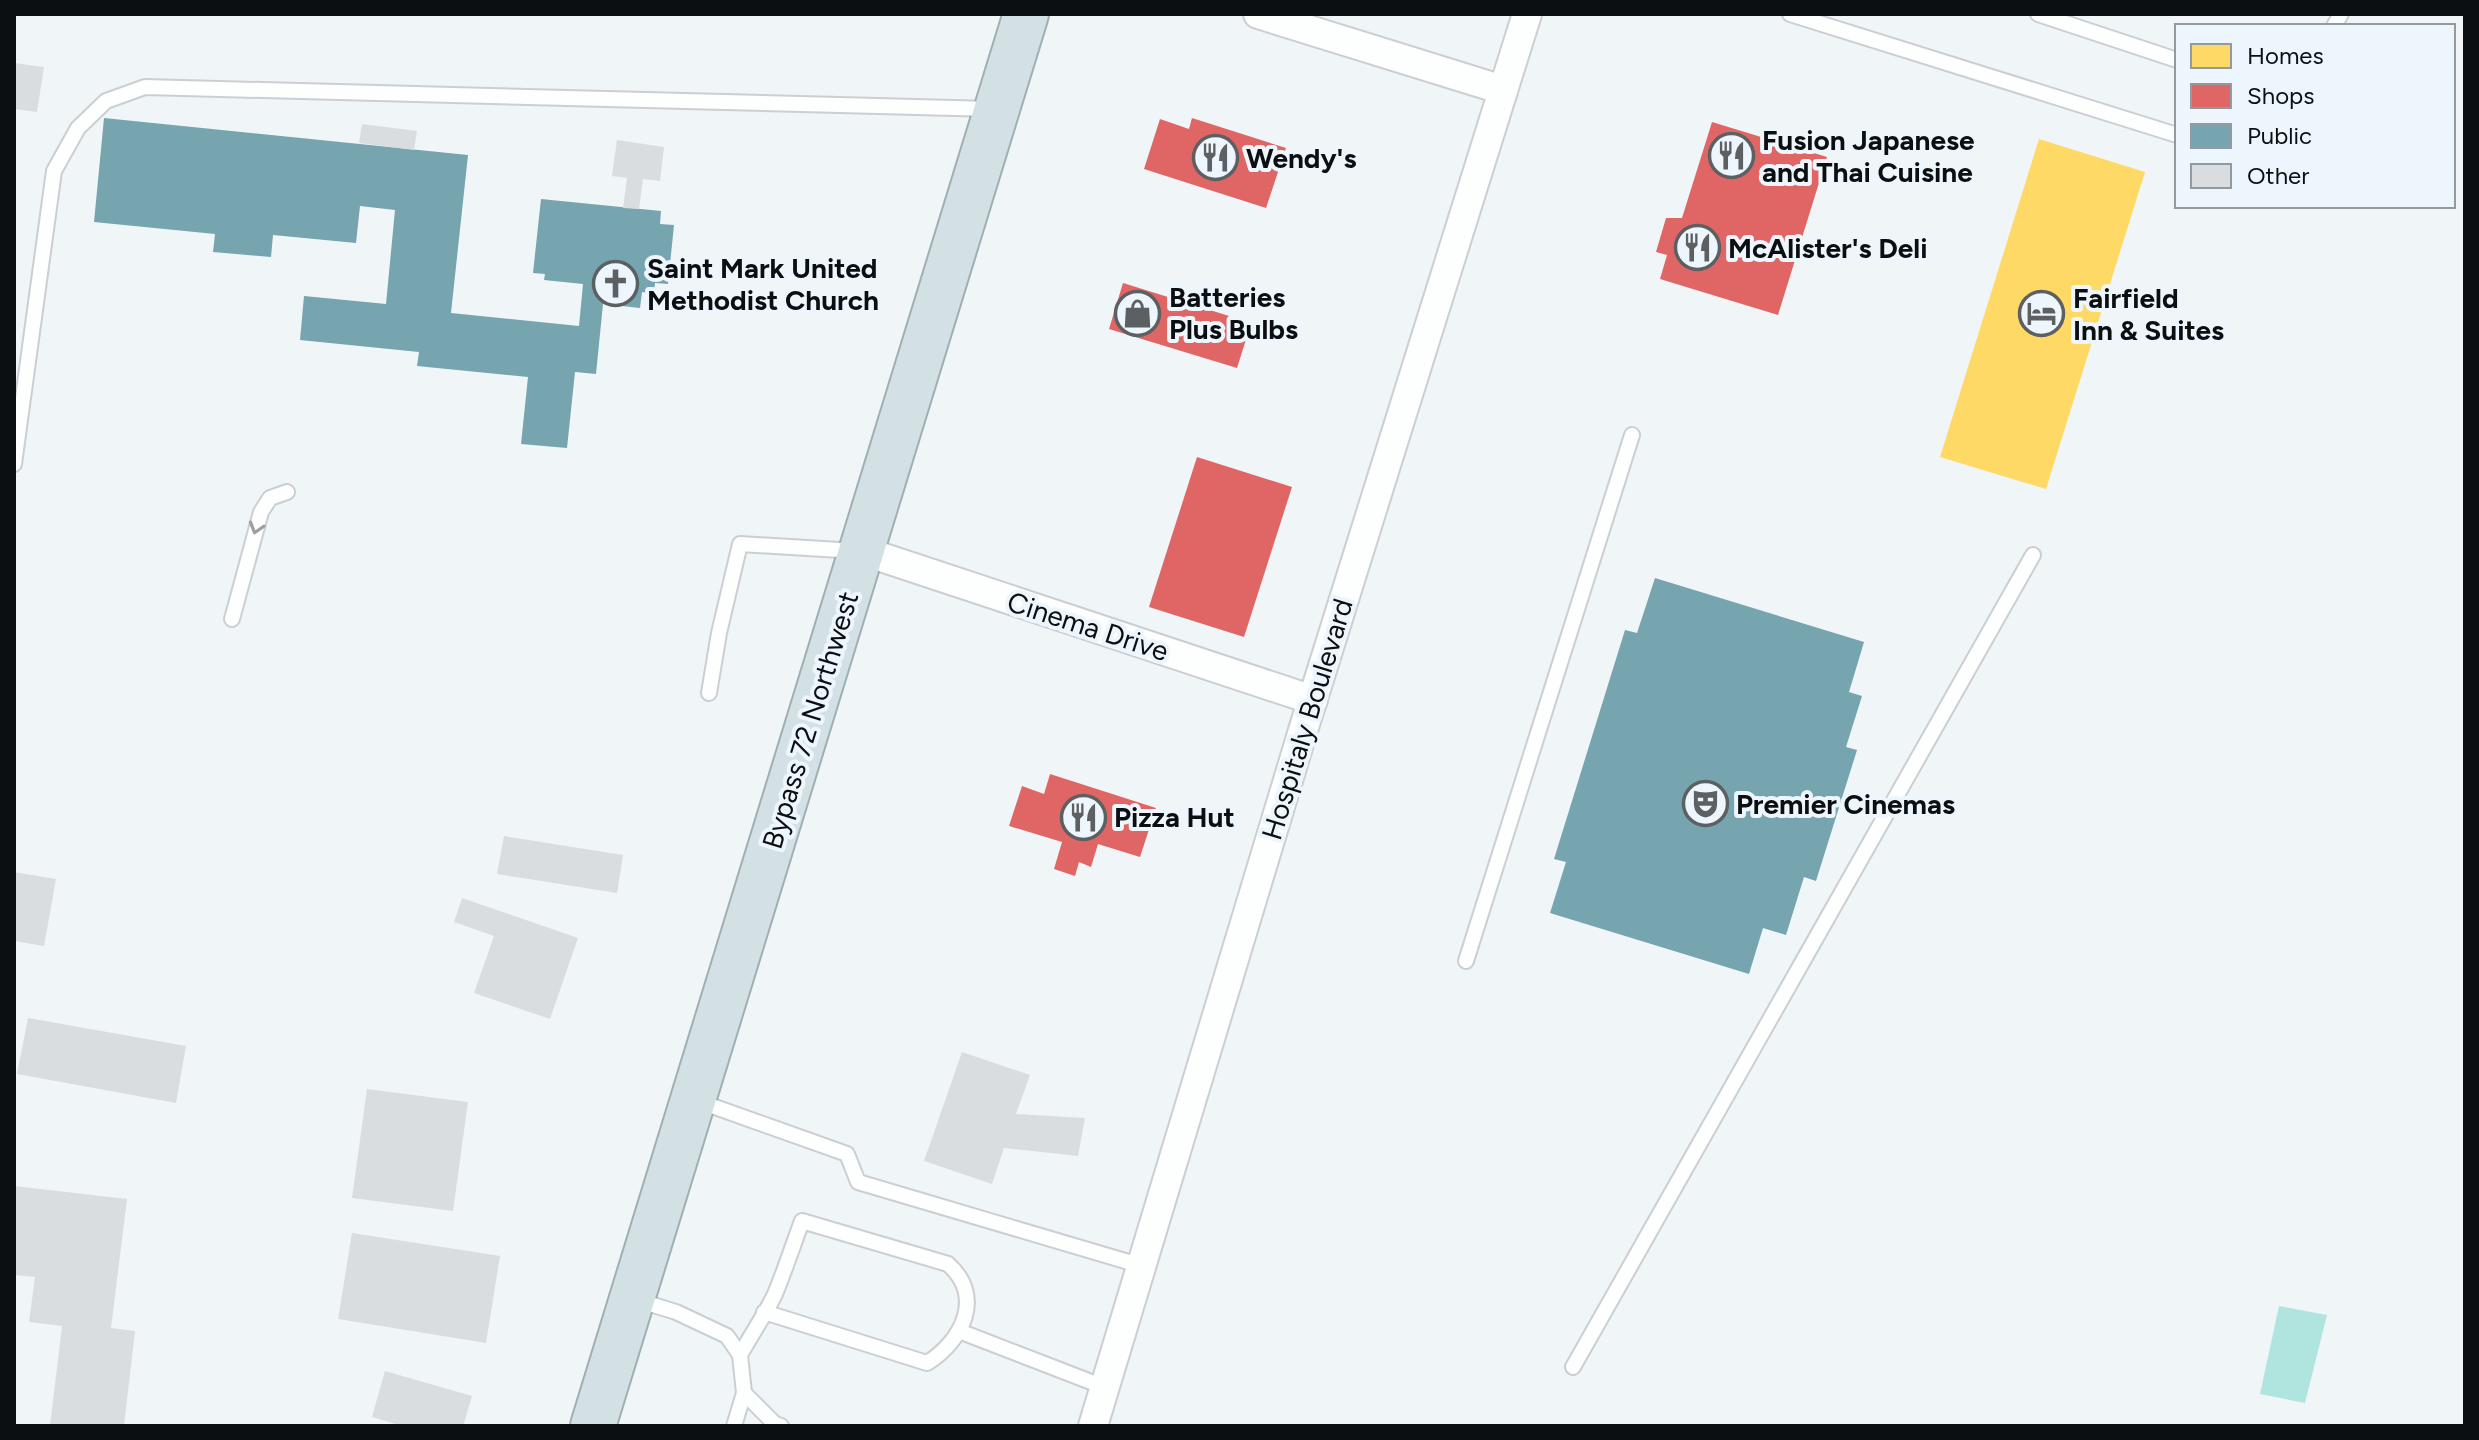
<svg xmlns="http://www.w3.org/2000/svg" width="2479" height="1440" viewBox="0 0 2479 1440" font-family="Figtree,sans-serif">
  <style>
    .water { fill: #b0e4de }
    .homes { fill: #ffd966 }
    .shops { fill: #e06666 }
    .public { fill: #76a5af }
    .building { fill: #dadde0 }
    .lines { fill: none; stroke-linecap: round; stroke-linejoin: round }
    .lane-casing { stroke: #cbcfd1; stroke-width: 18 }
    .street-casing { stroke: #cbcfd1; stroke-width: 32 }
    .highway-casing { stroke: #9fafb3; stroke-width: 48 }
    .lane { stroke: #fdfefe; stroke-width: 14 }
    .street { stroke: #fdfefe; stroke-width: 28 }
    .highway { stroke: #d4e1e4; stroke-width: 44 }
    .oneway { stroke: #9d9e9f }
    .labels { text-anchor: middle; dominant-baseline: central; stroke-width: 8; stroke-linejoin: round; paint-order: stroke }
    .poi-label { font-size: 28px; font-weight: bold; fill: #0c0f11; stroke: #edf6fc; text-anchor: start }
    .street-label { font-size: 28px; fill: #0c0f11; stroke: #edf6fc }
  </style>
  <rect width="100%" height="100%" fill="#f0f5f8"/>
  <!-- water -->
  <polygon class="water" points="2279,1306 2327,1315 2305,1403 2260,1394"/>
  <!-- homes -->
  <polygon class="homes" points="2039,139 2145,172 2046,489 1940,457"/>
  <!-- shops -->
  <g class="shops">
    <polygon points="1192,118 1286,148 1266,208 1144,169 1160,119 1189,129"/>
    <polygon points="1712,122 1827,157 1778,315 1660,279 1667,255 1656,252 1666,218 1682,218"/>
    <polygon points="1123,283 1242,320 1240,327 1249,330 1237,368 1109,329"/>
    <polygon points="1197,457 1292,487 1244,637 1149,607"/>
    <polygon points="1050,774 1156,808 1140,857 1098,844 1091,867 1079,862 1075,876 1054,869 1062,842 1009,826 1022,786 1044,794"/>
  </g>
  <!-- public -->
  <g class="public">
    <polygon points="104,118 468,155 451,313 579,326 583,284 544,280 545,274 533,273 541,199 661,211 660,224 674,225 668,284 655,283 654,294 642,292 640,308 603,304 596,374 575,372 567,448 521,444 528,377 417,366 419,352 300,340 304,296 386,304 395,210 360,206 356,243 273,235 271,257 213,252 215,234 94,222"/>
    <polygon points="1655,578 1864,642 1849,692 1862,696 1846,747 1857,750 1816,881 1804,877 1786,935 1763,928 1749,974 1550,913 1566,862 1554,859 1625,630 1637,633"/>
  </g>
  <!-- building -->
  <g class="building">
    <polygon points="14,63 44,67 37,112 14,109"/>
    <polygon points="362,124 417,131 414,150 359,143"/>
    <polygon points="617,140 664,147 660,181 643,179 639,209 623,208 627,178 612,176"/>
    <polygon points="504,836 623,855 617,893 497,874"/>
    <polygon points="14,872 56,879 44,946 14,941"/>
    <polygon points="462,898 578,938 550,1019 474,993 494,936 454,922"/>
    <polygon points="28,1018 186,1046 176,1103 17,1074"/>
    <polygon points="962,1052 1030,1075 1016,1114 1085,1118 1078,1156 1004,1148 992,1184 924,1161"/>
    <polygon points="367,1089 468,1102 453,1211 352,1198"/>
    <polygon points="14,1186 127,1199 111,1328 135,1331 124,1426 50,1426 62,1326 29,1322 35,1277 14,1275"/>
    <polygon points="352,1233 500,1256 486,1343 338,1319"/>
    <polygon points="385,1371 472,1396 463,1426 402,1426 372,1417"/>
  </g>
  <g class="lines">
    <defs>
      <g id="lane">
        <polyline points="1790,14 2177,135"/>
        <polyline points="2038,14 2177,60"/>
        <polyline points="2334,26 2341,14"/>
        <polyline points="14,464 54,171 78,128 106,101 145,87 993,109"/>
        <polyline points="232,619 261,512 270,498 287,492"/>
        <polyline points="709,693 719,633 740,544 856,551"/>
        <polyline points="1466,961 1632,435"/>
        <polyline points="698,1101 847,1154 858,1182 1142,1266"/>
        <polyline points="637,1300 676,1312 727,1336 740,1355 744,1393 734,1426"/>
        <polyline points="959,1331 1104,1387"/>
        <path d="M740,1355c11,-20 25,-40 35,-61 10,-24 18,-49 27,-73l146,43c37,33 14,77 -21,99l-163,-51"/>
        <polyline points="1573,1367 2033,555"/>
        <polyline points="744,1393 775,1424 781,1426"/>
      </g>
      <g id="street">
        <polyline points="1258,14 1503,90"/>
        <polyline points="863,551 1313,700"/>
        <polyline points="1093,1426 1305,724 1527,14"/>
      </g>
      <polyline id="highway" points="593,1426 1026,14"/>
    </defs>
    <!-- lane casing -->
    <use href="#lane" class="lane-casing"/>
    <!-- street casing -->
    <use href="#street" class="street-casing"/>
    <!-- highway casing -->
    <use href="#highway" class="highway-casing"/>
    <!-- lane -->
    <use href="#lane" class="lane"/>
    <!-- street -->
    <use href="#street" class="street"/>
    <!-- highway -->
    <use href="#highway" class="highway"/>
  </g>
  <!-- one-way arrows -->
  <defs><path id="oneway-chevron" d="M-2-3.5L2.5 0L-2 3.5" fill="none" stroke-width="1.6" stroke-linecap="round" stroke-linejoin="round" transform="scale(2)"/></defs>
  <use class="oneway" href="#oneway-chevron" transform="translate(256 528) rotate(107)"/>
  <!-- icons -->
  <defs>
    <symbol id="restaurant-ring" viewBox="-11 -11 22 22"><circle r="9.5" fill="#edf6fc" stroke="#5c6062" stroke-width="1.5"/><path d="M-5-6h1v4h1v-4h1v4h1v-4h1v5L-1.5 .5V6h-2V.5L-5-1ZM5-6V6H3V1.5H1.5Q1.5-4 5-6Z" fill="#5c6062"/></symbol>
    <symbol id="church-ring" viewBox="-11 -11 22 22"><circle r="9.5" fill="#edf6fc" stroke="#5c6062" stroke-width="1.5"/><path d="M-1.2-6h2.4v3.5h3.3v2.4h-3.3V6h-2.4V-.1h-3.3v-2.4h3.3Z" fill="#5c6062"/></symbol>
    <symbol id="shop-ring" viewBox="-11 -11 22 22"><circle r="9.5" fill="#edf6fc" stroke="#5c6062" stroke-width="1.5"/><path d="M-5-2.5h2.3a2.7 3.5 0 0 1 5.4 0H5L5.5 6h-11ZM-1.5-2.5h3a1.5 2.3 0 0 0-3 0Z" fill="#5c6062"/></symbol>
    <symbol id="hotel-ring" viewBox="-11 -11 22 22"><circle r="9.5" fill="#edf6fc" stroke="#5c6062" stroke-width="1.5"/><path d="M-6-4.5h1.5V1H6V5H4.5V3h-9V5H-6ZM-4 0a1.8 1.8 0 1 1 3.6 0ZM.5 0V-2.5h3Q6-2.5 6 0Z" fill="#5c6062"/></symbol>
    <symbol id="theatre-ring" viewBox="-11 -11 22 22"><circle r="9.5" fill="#edf6fc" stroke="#5c6062" stroke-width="1.5"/><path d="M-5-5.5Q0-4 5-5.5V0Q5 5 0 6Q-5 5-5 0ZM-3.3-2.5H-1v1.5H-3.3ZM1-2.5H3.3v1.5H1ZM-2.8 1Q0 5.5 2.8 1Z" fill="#5c6062"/></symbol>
  </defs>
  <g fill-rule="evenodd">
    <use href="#restaurant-ring" x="1706" y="130" width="51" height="51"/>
    <use href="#restaurant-ring" x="1190" y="132" width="51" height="51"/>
    <use href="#restaurant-ring" x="1672" y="222" width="51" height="51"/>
    <use href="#church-ring" x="590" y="258" width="51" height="51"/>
    <use href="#shop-ring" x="1112" y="288" width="51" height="51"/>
    <use href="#hotel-ring" x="2016" y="288" width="51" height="51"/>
    <use href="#theatre-ring" x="1680" y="778" width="51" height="51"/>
    <use href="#restaurant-ring" x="1058" y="792" width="51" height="51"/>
  </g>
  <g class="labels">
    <!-- poi labels -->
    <g class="poi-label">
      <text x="1762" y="140">Fusion Japanese<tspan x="1762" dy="32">and Thai Cuisine</tspan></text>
      <text x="1246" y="158">Wendy's</text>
      <text x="1728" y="248">McAlister's Deli</text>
      <text x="647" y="268">Saint Mark United<tspan x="647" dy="32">Methodist Church</tspan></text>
      <text x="1169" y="297">Batteries<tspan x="1169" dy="32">Plus Bulbs</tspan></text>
      <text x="2073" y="298">Fairfield<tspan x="2073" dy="32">Inn &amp; Suites</tspan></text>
      <text x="1736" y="804">Premier Cinemas</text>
      <text x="1114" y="817">Pizza Hut</text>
    </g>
    <!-- street labels -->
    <g class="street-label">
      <text transform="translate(1088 626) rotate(18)">Cinema Drive</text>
      <text transform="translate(1307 719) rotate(-73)">Hospitaly Boulevard</text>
      <text transform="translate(810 720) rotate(-73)">Bypass 72 Northwest</text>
    </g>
  </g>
  <!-- border -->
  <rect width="2479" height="1440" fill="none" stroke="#0c0f11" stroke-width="32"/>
  <!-- legend -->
  <rect x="2175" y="24" width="280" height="184" fill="#edf6fc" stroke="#939a9e" stroke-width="2"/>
  <rect x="2191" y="44" width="40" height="24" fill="#ffd966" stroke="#939a9e" stroke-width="2"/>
  <text x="2247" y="64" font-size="24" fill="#0c0f11">Homes</text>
  <rect x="2191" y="84" width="40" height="24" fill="#e06666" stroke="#939a9e" stroke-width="2"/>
  <text x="2247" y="104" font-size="24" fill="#0c0f11">Shops</text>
  <rect x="2191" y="124" width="40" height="24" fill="#76a5af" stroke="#939a9e" stroke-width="2"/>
  <text x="2247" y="144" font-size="24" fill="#0c0f11">Public</text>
  <rect x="2191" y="164" width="40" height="24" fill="#dadde0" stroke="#939a9e" stroke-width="2"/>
  <text x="2247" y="184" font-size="24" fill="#0c0f11">Other</text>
</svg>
